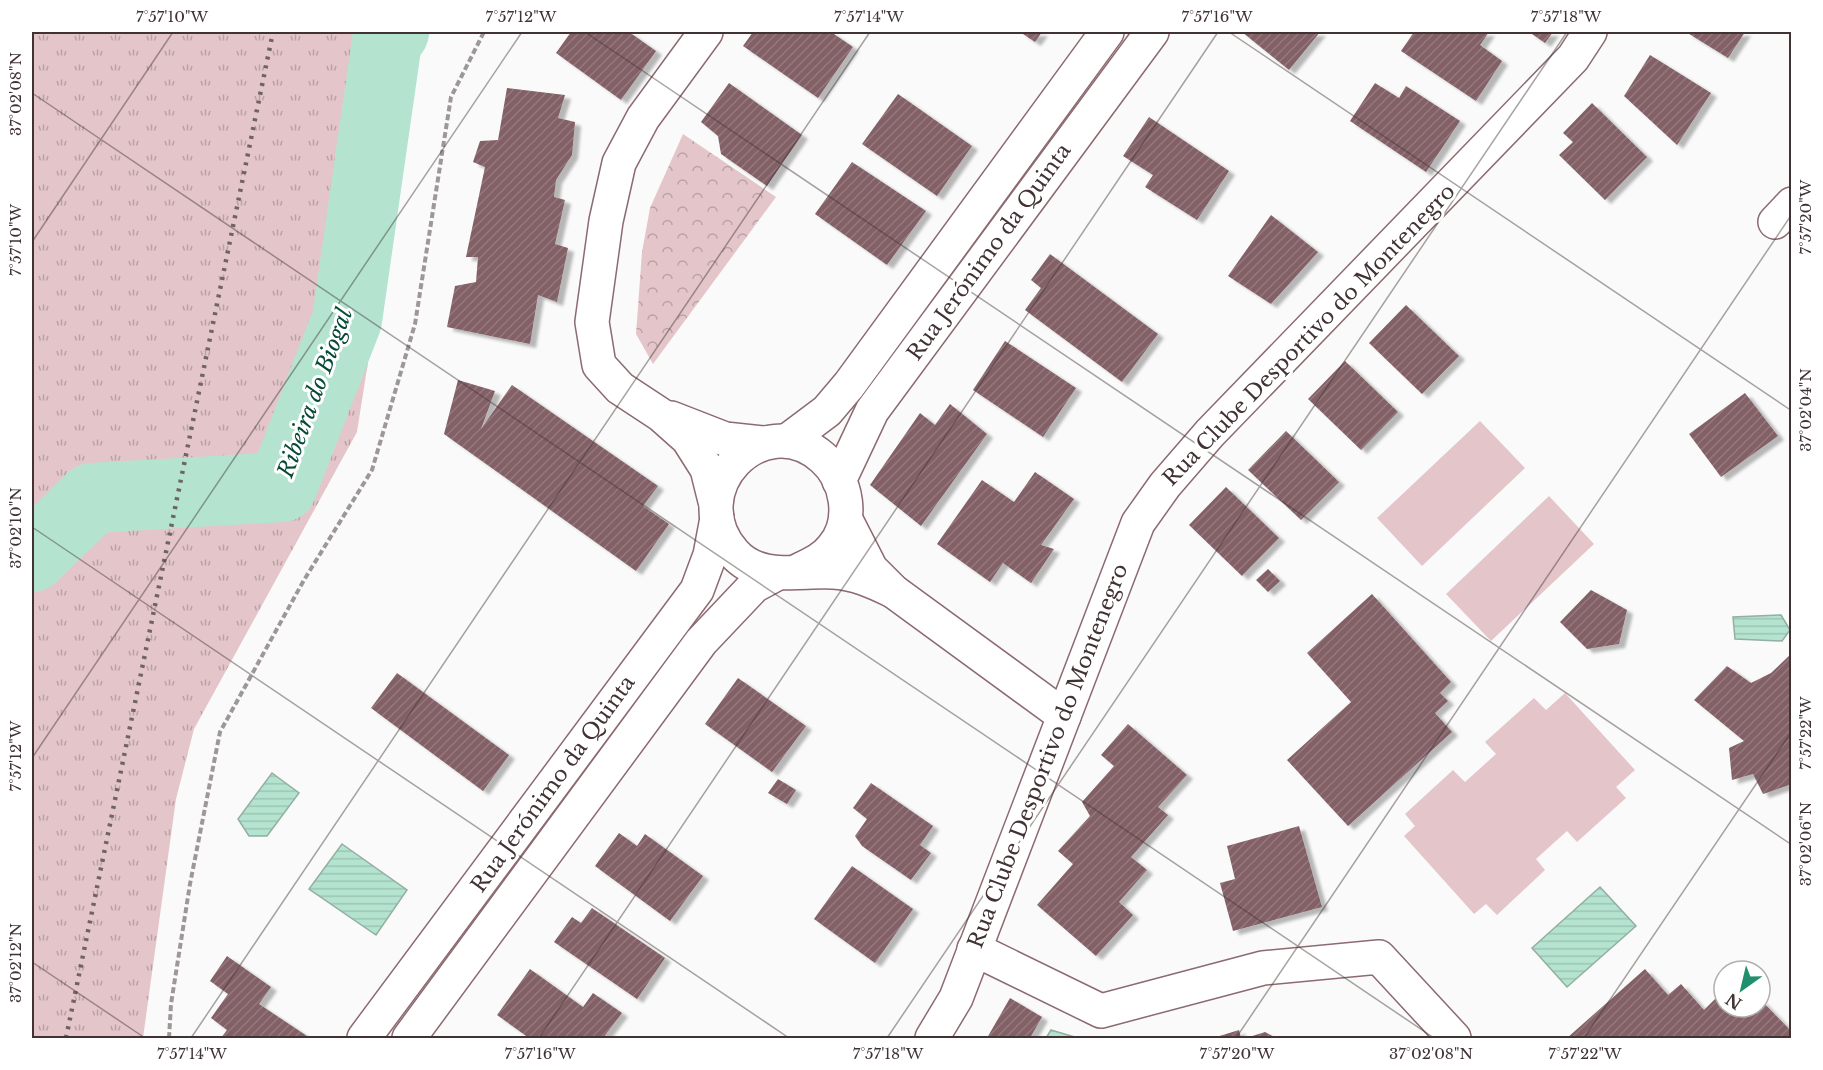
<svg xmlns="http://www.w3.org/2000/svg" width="1823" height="1070" viewBox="0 0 1823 1070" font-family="'Libre Baskerville',serif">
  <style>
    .grass { fill: url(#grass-tufts) }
    .park { fill: url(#park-crowns) }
    .pitch { fill: #e4c6ca }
    .water { fill: url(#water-rules); stroke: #92afa1; stroke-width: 1.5 }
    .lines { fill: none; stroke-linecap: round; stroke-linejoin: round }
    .river { stroke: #b4e4d0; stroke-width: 70 }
    .building { fill: url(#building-hatch); filter: url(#shadow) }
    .street-casing { stroke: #8c6a70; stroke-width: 36 }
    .path { stroke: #9e9798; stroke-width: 4; stroke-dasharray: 6 3; stroke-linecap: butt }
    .street { stroke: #fff; stroke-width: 33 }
    .rail { stroke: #6f6465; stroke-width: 4.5; stroke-dasharray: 3 6; stroke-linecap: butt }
    .ticks { fill: none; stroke: #413234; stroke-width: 1.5; stroke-opacity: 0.45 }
    .labels { text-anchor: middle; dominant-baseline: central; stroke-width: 6; stroke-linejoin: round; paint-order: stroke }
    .street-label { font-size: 21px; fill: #413234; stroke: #fff }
    .water-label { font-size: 22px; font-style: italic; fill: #084a37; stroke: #fff }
    .neatline { fill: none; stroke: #413234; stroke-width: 2 }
    .ticks-label { font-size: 15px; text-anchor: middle; fill: #413234 }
  </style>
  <defs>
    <pattern id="grass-tufts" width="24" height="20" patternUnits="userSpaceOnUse" patternTransform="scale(1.5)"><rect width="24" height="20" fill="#e4c6ca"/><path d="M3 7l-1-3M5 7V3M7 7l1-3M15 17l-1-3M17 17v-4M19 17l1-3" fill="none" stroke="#baa1a5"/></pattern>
    <pattern id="park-crowns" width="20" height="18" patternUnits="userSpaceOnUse" patternTransform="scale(1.5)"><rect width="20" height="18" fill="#e4c6ca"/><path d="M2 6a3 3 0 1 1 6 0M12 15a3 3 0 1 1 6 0" fill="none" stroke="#baa1a5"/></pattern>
    <pattern id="water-rules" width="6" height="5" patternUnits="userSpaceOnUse" patternTransform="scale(1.5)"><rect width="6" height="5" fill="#b4e4d0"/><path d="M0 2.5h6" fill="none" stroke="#9cc4b3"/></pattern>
    <pattern id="building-hatch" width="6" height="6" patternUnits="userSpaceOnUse" patternTransform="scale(1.5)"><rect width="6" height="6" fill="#826066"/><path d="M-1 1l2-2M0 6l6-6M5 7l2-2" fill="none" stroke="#93787d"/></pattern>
    <filter id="shadow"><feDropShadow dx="6" dy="4" stdDeviation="1.5" flood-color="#0004"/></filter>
  </defs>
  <rect width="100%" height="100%" fill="#fafafa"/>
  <!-- grass -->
  <polygon class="grass" points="32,32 431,32 417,50 357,432 194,729 176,799 143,1038 32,1038"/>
  <!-- park -->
  <polygon class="park" points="683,134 776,197 653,364 636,334 642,252 650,208"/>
  <!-- pitch -->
  <g class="pitch">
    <polygon points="1480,421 1525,468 1422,566 1377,518"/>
    <polygon points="1549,496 1594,544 1491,641 1446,594"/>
    <polygon points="1565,693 1635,770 1616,787 1626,798 1577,842 1567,831 1536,859 1545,870 1497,915 1486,904 1474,914 1404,836 1415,826 1405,814 1453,770 1465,782 1496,754 1485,742 1534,698 1546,710"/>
  </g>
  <!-- water -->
  <g class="water">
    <polygon points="1781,615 1790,630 1782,641 1735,639 1733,617"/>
    <polygon points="272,773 299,793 267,836 249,836 238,819"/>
    <polygon points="342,844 407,890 376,935 309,889"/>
    <polygon points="1600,887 1636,926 1567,987 1532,948"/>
    <polygon points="1051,1030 1078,1038 1046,1038"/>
  </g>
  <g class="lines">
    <!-- river -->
    <polyline class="river" points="32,557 92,498 282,487 347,320 387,41 394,32"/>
  </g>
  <!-- building -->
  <g class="building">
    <polygon points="571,32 629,32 656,51 621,100 556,53"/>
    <polygon points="753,32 831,32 853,47 818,98 743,46"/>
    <polygon points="1020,32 1042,32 1035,42"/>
    <polygon points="1242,32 1320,32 1289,70"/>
    <polygon points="1414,32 1489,32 1480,45 1502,61 1476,101 1401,51"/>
    <polygon points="1529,32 1553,32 1545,43"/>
    <polygon points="1686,32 1745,32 1728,58"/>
    <polygon points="1650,55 1711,93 1677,145 1624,96"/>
    <polygon points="729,83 802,135 767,186 721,154 718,136 701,122"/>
    <polygon points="1375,83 1399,98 1406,86 1460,121 1426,172 1350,121"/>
    <polygon points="507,88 565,95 558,118 575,122 572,155 556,180 554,197 565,200 555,244 568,248 557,302 538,295 530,344 447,327 455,286 476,282 478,257 466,257 485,167 473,162 480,141 498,140"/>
    <polygon points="898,94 972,146 937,196 862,144"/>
    <polygon points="1592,103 1647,157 1605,200 1559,155 1573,142 1563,133"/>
    <polygon points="1149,117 1229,171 1197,220 1145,187 1153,175 1123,156"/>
    <polygon points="852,162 926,211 887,265 815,214"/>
    <polygon points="1271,215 1318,252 1271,304 1228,276"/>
    <polygon points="1050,254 1158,334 1122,382 1025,310 1041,288 1031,280"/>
    <polygon points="1406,305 1459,356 1422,394 1369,343"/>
    <polygon points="1005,341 1076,388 1043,437 973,390"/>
    <polygon points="1345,361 1398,412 1361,450 1308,399"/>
    <polygon points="458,380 495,391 481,429 512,385 658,486 643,506 669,524 636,571 444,434"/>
    <polygon points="1745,393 1778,436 1721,477 1689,434"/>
    <polygon points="950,404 987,434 921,526 870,485 920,413 935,425"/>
    <polygon points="1286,431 1339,482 1301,520 1248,470"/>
    <polygon points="1035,472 1074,499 1041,545 1054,549 1031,583 1003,563 990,582 937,544 982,480 1014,502"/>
    <polygon points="1226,487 1279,538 1242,576 1189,525"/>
    <polygon points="1268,569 1280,581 1268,592 1256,580"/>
    <polygon points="1591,590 1627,610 1619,644 1587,649 1560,622"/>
    <polygon points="1372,594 1451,682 1440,693 1448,701 1435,713 1452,732 1348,826 1287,760 1351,702 1307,653"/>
    <polygon points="1792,653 1792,784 1763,794 1753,774 1732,780 1729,748 1744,741 1694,700 1727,666 1751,683 1771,673"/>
    <polygon points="397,673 509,755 483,791 371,708"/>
    <polygon points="738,678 806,726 772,772 705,724"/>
    <polygon points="1128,724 1187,775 1158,807 1168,815 1131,857 1147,870 1119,902 1133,915 1096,956 1037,905 1073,864 1058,851 1090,816 1082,802 1114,766 1101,755"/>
    <polygon points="778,779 796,790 787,804 768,793"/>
    <polygon points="871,783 933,826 920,845 931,853 911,880 862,846 855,836 867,819 853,808"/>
    <polygon points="1299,826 1322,907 1233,931 1220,883 1235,879 1227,846"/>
    <polygon points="619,833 637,846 645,834 703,876 670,921 595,866"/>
    <polygon points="852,866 913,909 875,963 814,919"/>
    <polygon points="592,908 665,958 637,999 554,942 572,917 581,923"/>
    <polygon points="227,956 271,987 259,1004 310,1038 221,1038 227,1030 211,1018 228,994 210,981"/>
    <polygon points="530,969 583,1007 593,993 622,1013 603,1038 529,1038 497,1015"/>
    <polygon points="1645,969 1668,995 1681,984 1704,1010 1724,990 1724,1007 1760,1007 1760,999 1792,1032 1792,1038 1567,1038"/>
    <polygon points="1010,998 1042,1017 1030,1038 987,1038"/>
    <polygon points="1239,1030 1241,1038 1213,1038"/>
    <polygon points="1265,1032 1276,1038 1246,1038"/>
  </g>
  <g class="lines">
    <defs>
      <g id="street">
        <polyline points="706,32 643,118 619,163 606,221 592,322 599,365 620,388 661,415 688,439 707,469 715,501"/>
        <polyline points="1775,222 1792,204"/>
        <polyline points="671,418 725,439 764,443"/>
        <polyline points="787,441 827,411 849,385 1107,32"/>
        <polyline points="839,481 872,411 1152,32"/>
        <polyline points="846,520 871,569 893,591 1064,716"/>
        <path d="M795,572c15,-7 28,-12 38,-25 22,-26 14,-68 -10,-89 -61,-54 -144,33 -89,95 25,29 66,17 99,19 22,1 41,10 60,19"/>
        <polyline points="974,949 1101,1011 1263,968 1379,957 1454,1038"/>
        <polyline points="364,1038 697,590 710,555 717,518"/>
        <polyline points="409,1038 701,642 754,586 778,573"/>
        <polyline points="932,1038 956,998 1138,523 1165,485 1210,433 1573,58 1590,32"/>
      </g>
    </defs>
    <!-- street casing -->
    <use href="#street" class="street-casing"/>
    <!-- path -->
    <polyline class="path" points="169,1038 171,1004 190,884 220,732 304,580 372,470 415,324 451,97 484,32"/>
    <!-- street -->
    <use href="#street" class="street"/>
    <!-- rail -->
    <polyline class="rail" points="66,1038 273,32"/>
  </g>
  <!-- ticks -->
  <path class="ticks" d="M585,32l1207,813M1229,32l563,379M32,93l1402,945M32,242l141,-210M32,527l757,511M32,758l490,-726M32,962l113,76M191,1038l679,-1006M539,1038l679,-1006M887,1038l680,-1006M1236,1038l556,-824M1584,1038l208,-307"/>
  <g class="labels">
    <!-- street labels -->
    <g class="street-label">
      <text transform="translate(989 252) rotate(-54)">Rua Jerónimo da Quinta</text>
      <text transform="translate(1309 335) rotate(-46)">Rua Clube Desportivo do Montenegro</text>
      <text transform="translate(1048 756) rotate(-69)">Rua Clube Desportivo do Montenegro</text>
      <text transform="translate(553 784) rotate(-54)">Rua Jerónimo da Quinta</text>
    </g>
    <!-- water labels -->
    <g class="water-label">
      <text transform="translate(315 393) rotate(-70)">Ribeira do Biogal</text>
    </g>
  </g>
  <!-- border -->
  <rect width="1823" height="1070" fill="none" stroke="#ffffff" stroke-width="66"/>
  <!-- north arrow -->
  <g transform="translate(1742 989) rotate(214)"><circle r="28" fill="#ffffff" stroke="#b3adae" stroke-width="1.5"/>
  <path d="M0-4.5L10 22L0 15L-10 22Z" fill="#218e6d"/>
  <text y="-9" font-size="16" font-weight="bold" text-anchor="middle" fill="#413234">N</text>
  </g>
  <rect x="33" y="33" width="1757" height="1004" class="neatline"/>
  <g class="ticks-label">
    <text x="172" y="22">7°57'10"W</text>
    <text x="521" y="22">7°57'12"W</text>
    <text x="869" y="22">7°57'14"W</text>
    <text x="1217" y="22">7°57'16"W</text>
    <text x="1566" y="22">7°57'18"W</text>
    <text transform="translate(16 94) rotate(-90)" y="5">37°02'08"N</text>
    <text transform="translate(1806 217) rotate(-90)" y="5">7°57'20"W</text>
    <text transform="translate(16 240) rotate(-90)" y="5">7°57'10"W</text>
    <text transform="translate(1806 410) rotate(-90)" y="5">37°02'04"N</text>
    <text transform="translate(16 528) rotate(-90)" y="5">37°02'10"N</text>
    <text transform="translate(1806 733) rotate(-90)" y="5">7°57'22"W</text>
    <text transform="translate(16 756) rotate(-90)" y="5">7°57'12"W</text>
    <text transform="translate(1806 844) rotate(-90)" y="5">37°02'06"N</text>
    <text transform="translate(16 963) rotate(-90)" y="5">37°02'12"N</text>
    <text x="192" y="1059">7°57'14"W</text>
    <text x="540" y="1059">7°57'16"W</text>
    <text x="888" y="1059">7°57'18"W</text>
    <text x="1237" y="1059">7°57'20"W</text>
    <text x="1431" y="1059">37°02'08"N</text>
    <text x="1585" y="1059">7°57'22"W</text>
  </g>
</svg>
